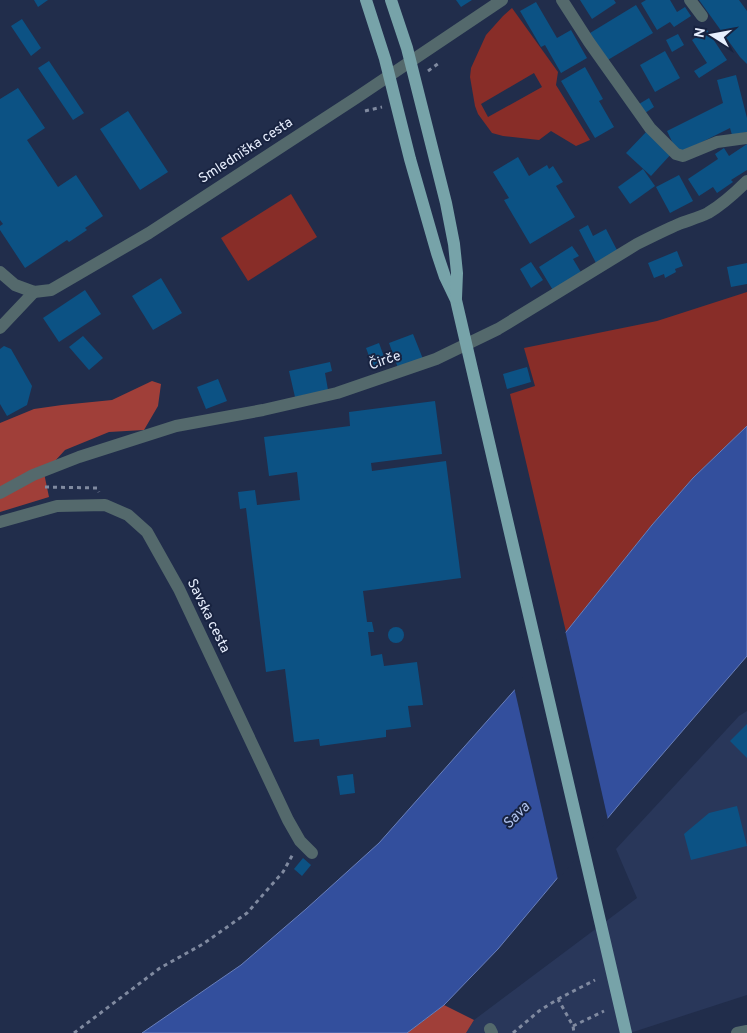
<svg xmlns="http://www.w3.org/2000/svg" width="747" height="1033" viewBox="0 0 747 1033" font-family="Overpass,sans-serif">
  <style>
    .built { fill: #29375a }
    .green { fill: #882d28; fill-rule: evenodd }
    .forest { fill: #a03f39 }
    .water { fill: #334f9d; stroke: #697fba }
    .pier { fill: #212d4b }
    .building { fill: #0c5284 }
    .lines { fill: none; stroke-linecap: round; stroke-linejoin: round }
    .path { stroke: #808aa0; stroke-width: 3; stroke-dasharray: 4 4; stroke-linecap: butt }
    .minor { stroke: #54696c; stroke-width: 12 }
    .primary { stroke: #77a3a9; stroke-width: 12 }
    .labels { text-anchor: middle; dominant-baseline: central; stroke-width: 4; stroke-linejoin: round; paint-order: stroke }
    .street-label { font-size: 14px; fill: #e8effe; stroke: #182340 }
    .water-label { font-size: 15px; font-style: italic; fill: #aec0eb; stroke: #182340 }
  </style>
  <rect width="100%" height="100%" fill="#212d4b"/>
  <!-- built -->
  <polygon class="built" points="747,711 747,995 630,1033 466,1033 474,1020 637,898 616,849 739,716"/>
  <!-- green -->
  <g class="green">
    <path d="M512,8l46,64 -2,13 34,55 -14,6 -25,-15 -12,9 -36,-4 -11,-3 -14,-19 -3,-8 -5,-29 1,-9 15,-33 17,-19zM534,73l8,14 -54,30 -7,-13z"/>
    <polygon points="291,194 317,237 248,281 221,238"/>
    <polygon points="747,292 747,426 693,478 652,525 566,632 510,394 535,386 524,348 657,321"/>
  </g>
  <!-- forest -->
  <g class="forest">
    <polygon points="152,381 161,384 158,406 144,430 109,432 65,450 44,473 49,497 0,512 0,423 34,409 62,405 112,400"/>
    <polygon points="444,1005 474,1020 466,1033 407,1033"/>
  </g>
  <!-- water -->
  <polygon class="water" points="747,426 747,656 622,801 498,949 444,1005 407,1033 142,1033 241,965 306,909 379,843 566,632 652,525 693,478"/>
  <!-- pier -->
  <polygon class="pier" points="565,630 608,820 558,880 514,687"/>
  <!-- building -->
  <g class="building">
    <polygon points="34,0 48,0 38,7"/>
    <polygon points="456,0 472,0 461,7"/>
    <polygon points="580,0 614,0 616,3 592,19"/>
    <polygon points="646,0 670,0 677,12 685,7 691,16 674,27 670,22 657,30 641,3"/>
    <polygon points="699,0 739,0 747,11 747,64 740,57"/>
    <polygon points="536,2 557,38 571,30 587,58 561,73 545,45 541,47 520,11"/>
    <polygon points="636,5 653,33 606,61 590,33"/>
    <polygon points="22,19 41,48 31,56 11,26"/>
    <polygon points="707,30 727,60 699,78 694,71 707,63 692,40"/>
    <polygon points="678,34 684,45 672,52 666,40"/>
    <polygon points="665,51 680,78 655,92 640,65"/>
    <polygon points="49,61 84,113 73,120 38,68"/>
    <polygon points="585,67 603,99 599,101 614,127 595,138 561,81"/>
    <polygon points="736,75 747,118 747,132 732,135 730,128 678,154 667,131 723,103 717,80"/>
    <polygon points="18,88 45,128 27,140 58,187 76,175 103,216 85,228 87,230 69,242 67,240 25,268 0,230 0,226 3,224 0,220 0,99"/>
    <polygon points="649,98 654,107 645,113 639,104"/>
    <polygon points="128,111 168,172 140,190 100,129"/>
    <polygon points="648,130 672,153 651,176 626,153"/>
    <polygon points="747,144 747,170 731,180 733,182 717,193 713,187 699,196 688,179 718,159 715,154 724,148 729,156"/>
    <polygon points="518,157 529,176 547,165 549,169 553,166 563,182 556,186 575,217 530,244 504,200 509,198 493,172"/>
    <polygon points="643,169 655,186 630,204 618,187"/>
    <polygon points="679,175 693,201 670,213 656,187"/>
    <polygon points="588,225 593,236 606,229 618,252 596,263 579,230"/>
    <polygon points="572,246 579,256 573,259 582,274 554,292 539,267"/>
    <polygon points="677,251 683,266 675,269 676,272 665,278 664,274 654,278 648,263"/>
    <polygon points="531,262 543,280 531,288 520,269"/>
    <polygon points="747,263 747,284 731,287 727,267"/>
    <polygon points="161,278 182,313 153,330 132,296"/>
    <polygon points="85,290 101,314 59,342 43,318"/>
    <polygon points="413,334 423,359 398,368 389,343"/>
    <polygon points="83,336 103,358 89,370 69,347"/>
    <polygon points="379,343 386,362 373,367 366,348"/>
    <polygon points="4,346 11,349 32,386 27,405 7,416 0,404 0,349"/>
    <polygon points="330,362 332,371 325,373 328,390 295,397 289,371"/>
    <polygon points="527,367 531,382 507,389 503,374"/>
    <polygon points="218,379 227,401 206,409 197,387"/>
    <polygon points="435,401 442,454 371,463 372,471 446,461 461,578 363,591 367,622 372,622 374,632 368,632 371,656 382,654 384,666 417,662 423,705 408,706 411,727 386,730 386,737 320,746 319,739 294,742 285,669 266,672 246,508 240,509 238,492 255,490 257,505 300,500 297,472 269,476 264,437 350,426 349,412"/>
    <circle cx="396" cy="635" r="8"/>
    <polygon points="747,724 747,758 730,741"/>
    <polygon points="353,774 355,793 340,795 337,776"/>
    <polygon points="737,806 747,846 691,860 684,834 709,813"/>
    <polygon points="303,858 311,865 302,876 294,869"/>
  </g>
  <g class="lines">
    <!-- path -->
    <g class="path">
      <polyline points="428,71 439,63"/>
      <polyline points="365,111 382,107"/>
      <polyline points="45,487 97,488 99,492"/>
      <polyline points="558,999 595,980"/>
      <polyline points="573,1026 604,1011"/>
      <polyline points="74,1033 160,968 203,944 247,913 283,872 293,854"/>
      <polyline points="513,1033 539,1011 558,999 573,1026 574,1033"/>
    </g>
    <!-- minor -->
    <g class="minor">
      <polyline points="562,0 589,42 650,128 676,154 683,156 717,142 747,138"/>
      <polyline points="690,0 702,16"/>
      <polyline points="0,272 15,285 34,292 51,290 149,233 356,98 502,0"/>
      <polyline points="0,328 34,292"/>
      <path d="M0,493l33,-18 46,-18 97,-31 87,-16 74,-17 99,-34 62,-30 139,-85c14,-7 28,-14 42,-20 10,-4 19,-6 29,-11 15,-9 27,-20 39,-32"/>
      <polyline points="0,522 57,506 105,505 128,515 147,532 179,589 288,820 300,841 312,853"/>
      <polyline points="490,1029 492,1033"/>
      <polyline points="737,1033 747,1031"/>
    </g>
    <!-- primary -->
    <g class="primary">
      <polyline points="366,0 385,59 410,159 437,253 445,277 456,300 626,1033"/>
      <polyline points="391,0 407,48 446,203 454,244 457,273 456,298"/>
    </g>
  </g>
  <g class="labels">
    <!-- street labels -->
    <g class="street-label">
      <text transform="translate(246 151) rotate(-33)">Smledniška cesta</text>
      <text transform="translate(385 361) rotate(-19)">Čirče</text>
      <text transform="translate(208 616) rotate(64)">Savska cesta</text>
    </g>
    <!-- water labels -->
    <g class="water-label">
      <text transform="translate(517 816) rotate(-46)">Sava</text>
    </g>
  </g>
  <!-- north arrow -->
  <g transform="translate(712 35) rotate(281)" stroke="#182340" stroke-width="4" paint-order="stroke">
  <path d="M0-4L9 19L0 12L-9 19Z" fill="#e8effe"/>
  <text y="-8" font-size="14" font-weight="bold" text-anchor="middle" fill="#e8effe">N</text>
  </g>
</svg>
